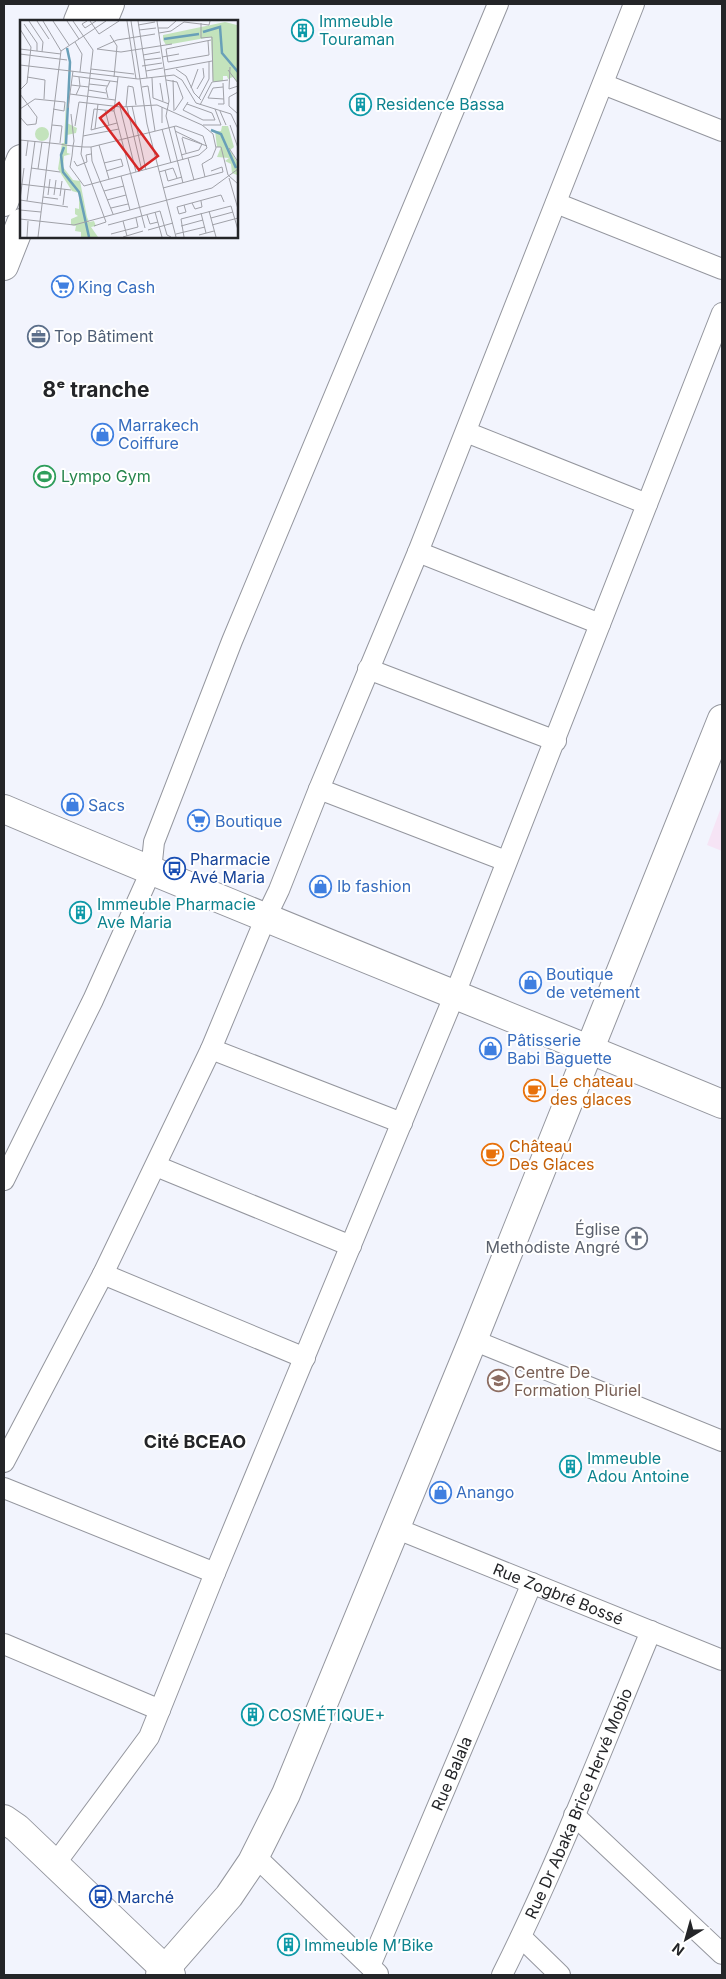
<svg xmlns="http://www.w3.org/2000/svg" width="726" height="1979" viewBox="0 0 726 1979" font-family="Inter,sans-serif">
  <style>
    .education { fill: #f6e4f5 }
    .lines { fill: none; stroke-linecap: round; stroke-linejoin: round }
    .street-casing { stroke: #94969e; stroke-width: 22 }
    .secondary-casing { stroke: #94969e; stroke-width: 30 }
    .street { stroke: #fff; stroke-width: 20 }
    .secondary { stroke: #fff; stroke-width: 28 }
    .labels { text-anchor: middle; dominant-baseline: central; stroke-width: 4; stroke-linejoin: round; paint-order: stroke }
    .culture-label { font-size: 16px; fill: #0d838f; stroke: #fff; text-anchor: start }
    .shop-label { font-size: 16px; fill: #366cbe; stroke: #fff; text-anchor: start }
    .service-label { font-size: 16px; fill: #4e5e75; stroke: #fff; text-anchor: start }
    .leisure-label { font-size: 16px; fill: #27864d; stroke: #fff; text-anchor: start }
    .transit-label { font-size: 16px; fill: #164399; stroke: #fff; text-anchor: start }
    .food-label { font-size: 16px; fill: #c56008; stroke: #fff; text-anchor: start }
    .worship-label { font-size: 16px; fill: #5b616d; stroke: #fff; text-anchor: end }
    .education-label { font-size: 16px; fill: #785e54; stroke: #fff; text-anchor: start }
    .street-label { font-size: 16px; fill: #242528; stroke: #fff }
    .neighbourhood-label { font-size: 18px; font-weight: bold; fill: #242528; stroke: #fff }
    .district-label { font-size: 21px; font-weight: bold; fill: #242528; stroke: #fff }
    .inset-river { fill: none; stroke: #69a0b8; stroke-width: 2.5 }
    .inset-road { fill: none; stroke: #a0a1a8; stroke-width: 1 }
    .view { fill: #d62828; fill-opacity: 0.15; stroke: #d62828; stroke-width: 2.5 }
    .inset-edge { fill: none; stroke: #242528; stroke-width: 2.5 }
  </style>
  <rect width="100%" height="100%" fill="#f2f4fd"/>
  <!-- education -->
  <polygon class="education" points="722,805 722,851 707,845"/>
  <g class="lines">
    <defs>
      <g id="street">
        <polyline points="603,84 722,131"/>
        <polyline points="556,203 722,269"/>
        <polyline points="466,432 647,504"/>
        <polyline points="418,552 600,624"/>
        <polyline points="368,669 556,741"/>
        <polyline points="319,789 506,861"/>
        <polyline points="211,1049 402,1123"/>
        <polyline points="156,1166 351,1246"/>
        <polyline points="4,1180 93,1000 151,871 154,842 232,641 498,4"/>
        <polyline points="103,1274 305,1358"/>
        <polyline points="473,1340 722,1441"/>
        <polyline points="4,1462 103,1274 211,1049 266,917 279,890 319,789 418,552 634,4"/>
        <polyline points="4,1488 215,1573"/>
        <path id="s1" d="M395,1528l327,132"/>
        <polyline points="4,1644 160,1710"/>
        <polyline points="574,1815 722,1954"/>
        <polyline points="255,1856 378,1974"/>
        <polyline points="55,1864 149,1737 215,1573 455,994 722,313"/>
        <polyline points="521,1937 560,1975"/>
        <path id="s2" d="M370,1966l162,-383"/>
        <path id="s3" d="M502,1975c56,-112 101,-229 149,-344"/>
      </g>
      <g id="secondary">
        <polyline points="78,21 85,4"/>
        <polyline points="103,21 110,4"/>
        <polyline points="4,202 21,159"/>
        <polyline points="4,266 21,223"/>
        <path d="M4,809c238,101 479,196 718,295"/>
        <polyline points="4,1819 17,1828 171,1975"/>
        <polyline points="160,1975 229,1896 252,1862 286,1794 473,1340 722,719"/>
      </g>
    </defs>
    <!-- street casing -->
    <use href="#street" class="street-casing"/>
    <!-- secondary casing -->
    <use href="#secondary" class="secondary-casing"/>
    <!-- street -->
    <use href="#street" class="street"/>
    <!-- secondary -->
    <use href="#secondary" class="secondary"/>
  </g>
  <!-- icons -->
  <defs>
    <symbol id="building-ring" viewBox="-11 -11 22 22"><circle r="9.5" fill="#fff" stroke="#0f9aa8" stroke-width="1.5"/><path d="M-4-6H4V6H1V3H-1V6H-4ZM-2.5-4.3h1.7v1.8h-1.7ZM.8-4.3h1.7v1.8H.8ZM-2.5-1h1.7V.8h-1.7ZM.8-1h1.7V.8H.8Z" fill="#0f9aa8"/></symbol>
    <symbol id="supermarket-ring" viewBox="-11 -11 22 22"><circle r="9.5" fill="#fff" stroke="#3f7fe0" stroke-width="1.5"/><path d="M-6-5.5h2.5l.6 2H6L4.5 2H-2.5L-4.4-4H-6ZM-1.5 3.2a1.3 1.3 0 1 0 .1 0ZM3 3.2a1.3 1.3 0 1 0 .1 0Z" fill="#3f7fe0"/></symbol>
    <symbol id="office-ring" viewBox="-11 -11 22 22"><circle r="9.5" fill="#fff" stroke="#5c6f8a" stroke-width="1.5"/><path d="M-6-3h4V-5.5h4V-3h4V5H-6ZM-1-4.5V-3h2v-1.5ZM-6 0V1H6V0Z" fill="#5c6f8a"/></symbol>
    <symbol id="shop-ring" viewBox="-11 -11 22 22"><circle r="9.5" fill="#fff" stroke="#3f7fe0" stroke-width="1.5"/><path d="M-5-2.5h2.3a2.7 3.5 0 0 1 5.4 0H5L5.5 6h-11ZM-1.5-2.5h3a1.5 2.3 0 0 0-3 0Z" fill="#3f7fe0"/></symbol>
    <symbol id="stadium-ring" viewBox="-11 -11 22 22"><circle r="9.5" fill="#fff" stroke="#2e9e5b" stroke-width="1.5"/><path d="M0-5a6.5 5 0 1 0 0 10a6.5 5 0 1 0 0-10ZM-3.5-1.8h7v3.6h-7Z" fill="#2e9e5b"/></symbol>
    <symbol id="bus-ring" viewBox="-11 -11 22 22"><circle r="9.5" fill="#fff" stroke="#1a4fb4" stroke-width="1.5"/><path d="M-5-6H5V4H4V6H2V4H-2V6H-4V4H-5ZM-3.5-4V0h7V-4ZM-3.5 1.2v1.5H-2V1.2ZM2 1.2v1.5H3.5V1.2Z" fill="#1a4fb4"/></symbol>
    <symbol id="cafe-ring" viewBox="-11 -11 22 22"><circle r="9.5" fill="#fff" stroke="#e8710a" stroke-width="1.5"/><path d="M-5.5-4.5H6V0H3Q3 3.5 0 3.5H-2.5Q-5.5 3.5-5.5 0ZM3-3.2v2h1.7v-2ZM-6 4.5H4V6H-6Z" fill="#e8710a"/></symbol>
    <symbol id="church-ring" viewBox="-11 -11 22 22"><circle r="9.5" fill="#fff" stroke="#6b7280" stroke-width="1.5"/><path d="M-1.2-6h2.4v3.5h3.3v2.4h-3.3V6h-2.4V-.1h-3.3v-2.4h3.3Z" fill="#6b7280"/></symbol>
    <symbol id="university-ring" viewBox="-11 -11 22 22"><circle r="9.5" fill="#fff" stroke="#8d6e63" stroke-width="1.5"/><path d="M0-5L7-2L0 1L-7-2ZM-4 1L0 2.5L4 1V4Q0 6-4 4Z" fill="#8d6e63"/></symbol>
  </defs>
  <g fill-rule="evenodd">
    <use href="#building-ring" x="290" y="18" width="25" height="25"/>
    <use href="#building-ring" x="348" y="92" width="25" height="25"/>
    <use href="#supermarket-ring" x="50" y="274" width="25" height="25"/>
    <use href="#office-ring" x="26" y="324" width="25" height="25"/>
    <use href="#shop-ring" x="90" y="422" width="25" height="25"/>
    <use href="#stadium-ring" x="32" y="464" width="25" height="25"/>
    <use href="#shop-ring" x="60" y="792" width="25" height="25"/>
    <use href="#supermarket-ring" x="186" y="808" width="25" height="25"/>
    <use href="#bus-ring" x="162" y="856" width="25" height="25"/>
    <use href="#shop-ring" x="308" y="874" width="25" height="25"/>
    <use href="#building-ring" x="68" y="900" width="25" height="25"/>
    <use href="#shop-ring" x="518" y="970" width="25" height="25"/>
    <use href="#shop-ring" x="478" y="1036" width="25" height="25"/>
    <use href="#cafe-ring" x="522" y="1078" width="25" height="25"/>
    <use href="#cafe-ring" x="480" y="1142" width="25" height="25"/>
    <use href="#church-ring" x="624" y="1226" width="25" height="25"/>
    <use href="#university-ring" x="486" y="1368" width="25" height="25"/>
    <use href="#building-ring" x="558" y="1454" width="25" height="25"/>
    <use href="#shop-ring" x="428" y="1480" width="25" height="25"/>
    <use href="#building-ring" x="240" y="1702" width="25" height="25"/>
    <use href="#bus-ring" x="88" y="1884" width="25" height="25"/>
    <use href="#building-ring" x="276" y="1932" width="25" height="25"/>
  </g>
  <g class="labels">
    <!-- culture labels -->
    <g class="culture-label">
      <text x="319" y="21">Immeuble<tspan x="319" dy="18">Touraman</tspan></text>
      <text x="376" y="104">Residence Bassa</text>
      <text x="97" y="904">Immeuble Pharmacie<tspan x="97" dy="18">Ave Maria</tspan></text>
      <text x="587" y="1458">Immeuble<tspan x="587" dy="18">Adou Antoine</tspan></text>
      <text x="268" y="1715">COSMÉTIQUE+</text>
      <text x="304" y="1945">Immeuble M’Bike</text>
    </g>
    <!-- shop labels -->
    <g class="shop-label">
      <text x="78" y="287">King Cash</text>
      <text x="118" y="425">Marrakech<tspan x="118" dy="18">Coiffure</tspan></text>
      <text x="88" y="805">Sacs</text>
      <text x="215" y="821">Boutique</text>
      <text x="337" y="886">Ib fashion</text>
      <text x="546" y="974">Boutique<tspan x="546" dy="18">de vetement</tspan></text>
      <text x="507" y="1040">Pâtisserie<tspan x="507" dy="18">Babi Baguette</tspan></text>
      <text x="456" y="1492">Anango</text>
    </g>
    <!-- service labels -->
    <g class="service-label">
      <text x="54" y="336">Top Bâtiment</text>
    </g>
    <!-- leisure labels -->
    <g class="leisure-label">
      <text x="61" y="476">Lympo Gym</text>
    </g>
    <!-- transit labels -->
    <g class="transit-label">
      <text x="190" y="859">Pharmacie<tspan x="190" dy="18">Avé Maria</tspan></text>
      <text x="117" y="1897">Marché</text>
    </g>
    <!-- food labels -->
    <g class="food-label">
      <text x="550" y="1081">Le chateau<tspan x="550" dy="18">des glaces</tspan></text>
      <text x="509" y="1146">Château<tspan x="509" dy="18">Des Glaces</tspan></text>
    </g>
    <!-- worship labels -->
    <g class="worship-label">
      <text x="620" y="1229">Église<tspan x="620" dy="18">Methodiste Angré</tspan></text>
    </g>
    <!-- education labels -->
    <g class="education-label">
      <text x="514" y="1372">Centre De<tspan x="514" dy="18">Formation Pluriel</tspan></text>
    </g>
    <!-- street labels -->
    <g class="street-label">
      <text stroke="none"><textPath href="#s1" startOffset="176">Rue Zogbré Bossé</textPath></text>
      <text stroke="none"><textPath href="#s2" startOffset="209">Rue Balala</textPath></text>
      <text stroke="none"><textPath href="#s3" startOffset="188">Rue Dr Abaka Brice Hervé Mobio</textPath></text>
    </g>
    <!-- neighbourhood labels -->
    <g class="neighbourhood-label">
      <text x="195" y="1441">Cité BCEAO</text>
    </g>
    <!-- district labels -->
    <g class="district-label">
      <text x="96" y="389">8ᵉ tranche</text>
    </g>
  </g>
  <!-- overview -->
  <g transform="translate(20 20)">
    <rect width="218" height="218" fill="#f2f4fd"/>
    <path d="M205,2l12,3v57l-4,-5 -5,2 -1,-3h-4v5l-10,1 -2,-45 -45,8 -3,-5v-5zM46,81l1,22 10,5 -1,5 -9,2v18l4,1 -7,2 -1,11 10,13 7,1 7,36 2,5 5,-1 2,5 -5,1 7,10h-17v-5l-6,-1 1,-5 -5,-1v-6l7,-3 -3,-2v-6l4,1v-16l-7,-2 -14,-22 4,-26h2zM202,106h6l6,21 -4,3 7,12v13l-5,-2 -1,-9 -6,-3 4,-3 -12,-1 4,-10h-4l-2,-16h6zM15 114a7 7 0 1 1 14 0a7 7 0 1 1-14 0Z" fill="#c3e3bc"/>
    <path class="inset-river" d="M183,12l17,-5 2,26 16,19M144,19l35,-5M191,110l10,4 15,34M46,124l4,-82 -3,-14M44,127l-3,8 2,17 16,20 10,45"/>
    <path class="inset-road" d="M9,1l14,21 -1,10M17,1l12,18M33,1l16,24M47,1l12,18M53,1l20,29 -12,104 25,68 -12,4M67,1l-5,3 3,4 11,-7M70,1l9,13 20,-13M107,1l9,58M111,1l16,103 29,113M118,1l9,57M137,1l12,80 -3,15 17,67M181,3v15l11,-1 1,44M4,4l13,19v8M118,5l17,-3M138,8h10l8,-7M0,9l11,18 -4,36 -7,7M119,10l17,-2M139,13l12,-2 13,-9 25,3 1,-4M90,15l7,11 -3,31M188,21l1,14 -41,7 -2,-13 45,-9M55,22l7,12 -2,18M0,29l41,5M77,29l24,3 51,-8M77,29l20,-9 38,-6M41,31l45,-30M0,34l47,6M123,35l17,-3M142,37l17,-3M124,40l17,-2M0,45l118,14 36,-4 8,5 14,23 35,11 7,15M122,46l20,-3M210,47l-1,22 9,-3M71,49l43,5M156,49l10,7 8,17 7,7M144,50l48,-9M208,50l10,13M126,51l17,-3M53,56l45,6M7,57l18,3 -1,19M98,57l-4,34 31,117M132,58l1,20M146,60l11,2 6,16 -8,12M153,60l1,31M140,63l3,18M69,64l18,2M51,65l18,2M122,67l6,-1 7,45M203,67l-10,1 -5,10 16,1M171,68l7,-19M177,69l7,-12 -1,-9M68,70l18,3M218,72l-9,5v9l9,8M0,74l17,23 -1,7 -9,1 -7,-8M50,74l45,6M56,75l4,-9 -1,-9M88,78l-2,-9 4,-8M133,78l16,6M179,78l10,-19v-17M167,84l25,9 3,7h-12l-20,-10 5,-8M198,84h6l-1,-21M180,85l12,-23 16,-2M112,86l14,64M100,87l16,65M106,87l2,-21 5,1 3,18M107,87l15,64M48,88l5,-37M0,89l15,-10 30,3 -1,9 -11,-2M85,90l4,15M94,91l-20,-2 -3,21 26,-7M200,91l6,14M142,103v-16M32,105l10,1 -2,17M183,105h18l-6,-16M210,105l8,23M55,106l4,-24 42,5 36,-2 45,20 11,9 3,14 -4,10 -10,6 3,13M154,106l9,34M75,109l3,-25M142,109l9,34M155,111l27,13 -3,6 -18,5M63,116l36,-7M162,117l25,9M162,118l4,15M0,120l40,4 5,1 8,1 11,1h7l85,-21 27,10 4,12 -8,7 -115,31 -14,-19 2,-11 1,-10 1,-5 -3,-27M79,125l10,34M71,127l1,14 21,53M196,127h5l7,28 10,9M209,128l9,14M6,136l2,-15M168,138l6,22M54,141l3,5 10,-4 -1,-7 5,-1M84,143l17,-4 2,7 -17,5M11,148l29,4M18,149l4,-27M145,150l3,11 14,-4M139,152l14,-4 4,10M101,156l9,34M209,158l9,31M0,164l51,6M143,168l60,-16 -1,-5 -11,4M84,171l20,-5M28,175l2,-16M34,175l2,-15M40,176l2,-15M23,177l15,2M0,180l48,7M0,180l4,-32M87,180l19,-5M7,181l8,-60M172,183l3,6 7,-2 -1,-6M43,185l2,-16M164,185l2,7 -7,2 -2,-7 44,-12 3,7M91,188l17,-4M0,190l21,2M189,191l7,26M135,192l7,25M181,193l5,20M127,195l3,9 8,-2M191,198l22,-6M0,199l54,6 138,-37 26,-19M103,201l4,15M88,205l52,-14 7,24 4,2M192,205l26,-7M161,206l22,-6M128,210l25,-7M91,214l27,-7 -2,-9M156,214l29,-7M179,215l15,-4M7,217l1,-16M18,217l23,-186 -18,-30M103,217l20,-6M164,217l-3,-18 50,-13 7,24"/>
    <path class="view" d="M99,83l39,53 -19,14 -39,-52z"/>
    <rect width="218" height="218" class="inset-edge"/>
  </g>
  <!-- border -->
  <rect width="726" height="1979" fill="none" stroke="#242528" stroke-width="10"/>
  <!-- north arrow -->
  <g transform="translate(686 1939) rotate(217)" stroke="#ffffff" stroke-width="4" paint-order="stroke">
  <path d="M0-4L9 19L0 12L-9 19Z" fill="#242528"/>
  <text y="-8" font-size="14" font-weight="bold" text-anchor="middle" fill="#242528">N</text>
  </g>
</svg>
